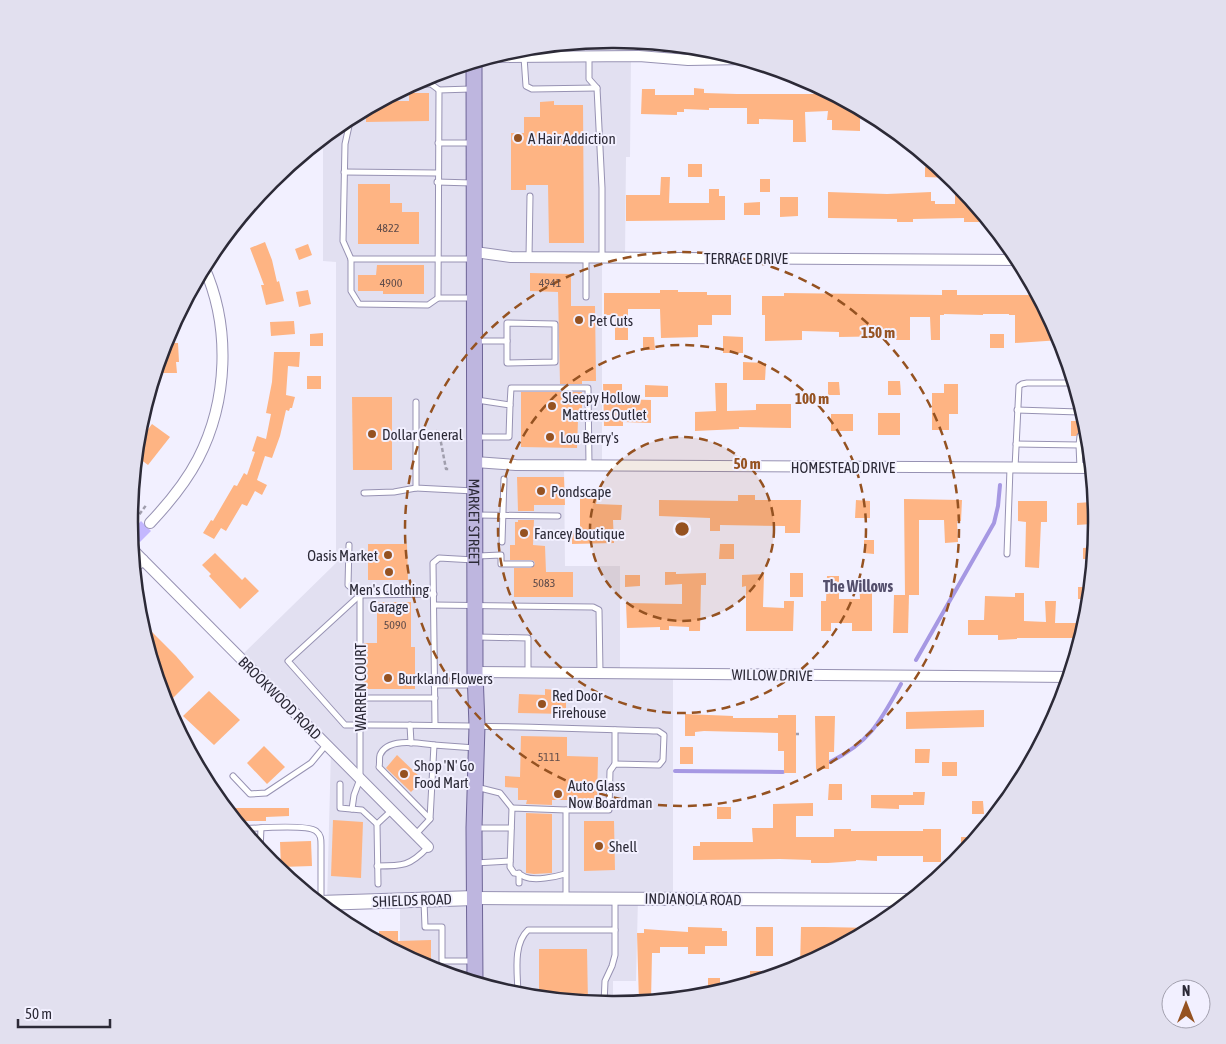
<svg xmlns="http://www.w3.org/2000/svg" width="1226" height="1044" viewBox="0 0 1226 1044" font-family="'Asap Condensed',sans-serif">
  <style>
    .built { fill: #e2e0f1 }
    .green { fill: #c3b7fe }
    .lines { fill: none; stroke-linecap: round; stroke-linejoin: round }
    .stream { stroke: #a698e3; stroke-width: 4 }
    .building { fill: #feb483 }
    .service-casing { stroke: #9792b3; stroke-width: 7 }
    .minor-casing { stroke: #9792b3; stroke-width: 12 }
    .tertiary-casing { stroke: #9792b3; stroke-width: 14 }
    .secondary-casing { stroke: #9792b3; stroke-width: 16 }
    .primary-casing { stroke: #6e6597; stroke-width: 17 }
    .path { stroke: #a09ead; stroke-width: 2.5; stroke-dasharray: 4 2.5; stroke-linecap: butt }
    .service { stroke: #fff; stroke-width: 5 }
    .minor { stroke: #fff; stroke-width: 10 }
    .tertiary { stroke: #fff; stroke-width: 12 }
    .secondary { stroke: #fff; stroke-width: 14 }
    .primary { stroke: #beb6df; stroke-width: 15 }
    .ring { fill: none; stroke: #955221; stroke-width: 2.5; stroke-dasharray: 9 6 }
    .poi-dot { fill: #955221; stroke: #f2f0ff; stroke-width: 2 }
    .labels { text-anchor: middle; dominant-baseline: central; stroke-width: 4; stroke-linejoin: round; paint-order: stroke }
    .number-label { font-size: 12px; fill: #604c4a }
    .poi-label { font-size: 15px; fill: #2c2a37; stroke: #f2f0ff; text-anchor: start }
    .street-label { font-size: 15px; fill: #2c2a37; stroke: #f2f0ff }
    .neighbourhood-label { font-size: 16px; font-weight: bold; fill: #544f6c; stroke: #f2f0ff }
    .rim { fill: none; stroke: #2c2a37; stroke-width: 2.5 }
    .centre { fill: #955221; stroke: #f2f0ff; stroke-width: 2.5 }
    .ring-label { font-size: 15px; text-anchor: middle; font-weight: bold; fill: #955221; stroke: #f2f0ff; stroke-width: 4; stroke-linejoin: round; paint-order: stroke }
  </style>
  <rect width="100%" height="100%" fill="#f2f0ff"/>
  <!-- built -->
  <polygon class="built" points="585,42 585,56 631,56 630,157 626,157 625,258 602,258 602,465 564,466 565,566 620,566 620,673 673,674 673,899 638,898 636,981 613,981 613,1005 518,996 428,968 400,953 400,901 327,902 331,750 240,657 336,563 336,262 323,261 323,138 345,120 428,75 519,48"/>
  <!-- green -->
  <polygon class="green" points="141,521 151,531 140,542 131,532"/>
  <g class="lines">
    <!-- stream -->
    <g class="stream">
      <polyline points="916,660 994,523 998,506 1000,485"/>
      <path d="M830,762c40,-20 50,-40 71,-78"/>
      <polyline points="675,771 783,772"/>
    </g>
  </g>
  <!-- building -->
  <g class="building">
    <polygon points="694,88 704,89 704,93 737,94 833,94 860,109 860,131 832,130 832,120 827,120 828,111 805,112 806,142 793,142 793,120 759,119 759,124 747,124 747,108 709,108 709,110 684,109 684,112 677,112 677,115 641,114 642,89 655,89 655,95 694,95"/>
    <polygon points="409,93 429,93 429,121 366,122 366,108 381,101 409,101"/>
    <polygon points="554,101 554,105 583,105 584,243 549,243 548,185 526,185 526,190 511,190 511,133 524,133 524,117 540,117 540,102"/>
    <rect x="688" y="164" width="14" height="13"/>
    <polygon points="925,167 939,167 952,178 925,177"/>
    <polygon points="661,177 670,177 669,203 709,203 709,189 719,189 719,196 725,196 725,220 626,221 626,195 660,195"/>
    <rect x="760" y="179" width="10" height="13"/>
    <polygon points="955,180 980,211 980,222 964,222 964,218 913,219 913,222 897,222 897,219 828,218 828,192 887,194 931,192 931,201 935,201 935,204 955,204"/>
    <polygon points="358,184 390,184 390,203 402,203 402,212 419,212 419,244 358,244"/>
    <polygon points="780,197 798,197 798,216 780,217"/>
    <polygon points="760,202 760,215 744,215 744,203"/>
    <polygon points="265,242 272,260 277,282 279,281 284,301 266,305 261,285 264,285 250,248"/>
    <polygon points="308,244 312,255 299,260 295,249"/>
    <polygon points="377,265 424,265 424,294 383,294 383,291 358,291 358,275 376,275"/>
    <polygon points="530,273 571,274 571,306 595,306 596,381 582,381 582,384 560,384 558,292 530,291"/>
    <polygon points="308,290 311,304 299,307 296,292"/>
    <polygon points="660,290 678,290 678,292 707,292 707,295 731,295 731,315 712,315 712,325 698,325 698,337 661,338 660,309 628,309 628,340 615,340 615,315 604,315 604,293 660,293"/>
    <polygon points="942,290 957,290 957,295 1037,295 1061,340 1015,343 1015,315 1009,315 1009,314 983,314 983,315 944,314 944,315 940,315 940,340 931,340 930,317 910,317 910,340 896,340 897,336 839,337 839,332 802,331 802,340 765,341 765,315 762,315 762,296 784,296 784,293 942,295"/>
    <polygon points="294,321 295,334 271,336 270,322"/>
    <polygon points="323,333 323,346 310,346 310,334"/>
    <rect x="990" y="334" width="14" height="14"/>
    <polygon points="723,336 743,337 743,353 723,353"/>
    <polygon points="643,337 654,337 655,350 643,350"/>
    <polygon points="165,343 178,343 179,362 176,362 177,373 163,373 163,348"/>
    <polygon points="274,352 300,352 299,367 288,366 286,395 295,397 292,408 290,408 289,411 286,410 280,436 272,458 265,456 257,480 267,485 262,495 255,491 247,506 242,504 226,531 221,528 214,539 203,533 211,520 213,521 234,485 237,486 244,473 247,475 255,452 252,451 257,436 266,439 271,414 266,413 272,382"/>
    <polygon points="743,362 766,363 765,380 743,380"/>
    <rect x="307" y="376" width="14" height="13"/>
    <polygon points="888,381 900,381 901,395 888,395"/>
    <polygon points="828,382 839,382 840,395 828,395"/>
    <polygon points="715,383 727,383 727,411 756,410 756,404 791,404 791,428 739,427 739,429 695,431 695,412 716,411"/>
    <polygon points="603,384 622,384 622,399 651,400 651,423 623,422 623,426 604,426"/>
    <polygon points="944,384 958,384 958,414 949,414 949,430 932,430 932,393 944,393"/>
    <polygon points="645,385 668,386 668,397 645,397"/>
    <polygon points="521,392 582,392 582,420 578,420 577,448 521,447"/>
    <polygon points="352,397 392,397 392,470 353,470"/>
    <rect x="878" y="413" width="22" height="22"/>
    <rect x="831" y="414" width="22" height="17"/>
    <polygon points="1071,421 1076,421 1080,425 1085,422 1088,436 1084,436 1080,432 1076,436 1071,436"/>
    <polygon points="152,424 170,437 148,465 136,456 138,443"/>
    <polygon points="517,477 564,477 565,505 534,505 534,511 518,511"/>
    <polygon points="738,495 755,495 755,500 801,500 800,533 785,533 785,526 720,525 720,531 710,531 710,518 659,516 659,500 738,501"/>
    <polygon points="580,497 597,499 596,504 622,505 621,520 613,520 614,543 572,544 572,530 580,530"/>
    <polygon points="904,499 962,500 961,521 957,521 958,542 945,543 944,520 919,520 919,595 905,595"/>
    <polygon points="856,500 870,501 870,518 855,518"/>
    <polygon points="1018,501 1047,501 1047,522 1041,522 1039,568 1025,567 1026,522 1018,521"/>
    <polygon points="1092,502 1092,524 1077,525 1077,503"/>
    <polygon points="518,520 534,520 533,545 545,546 546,572 573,572 573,597 514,597 514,568 531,568 535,564 534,561 531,560 510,560 510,545 515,545 515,522 518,522"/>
    <polygon points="864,540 874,540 874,554 864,553"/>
    <polygon points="368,544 407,544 408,580 368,580"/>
    <polygon points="720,544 734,544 734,559 719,559"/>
    <polygon points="1094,547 1093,559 1083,559 1083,548"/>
    <polygon points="215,553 242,580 245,577 259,591 240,609 209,576 211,574 202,565"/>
    <polygon points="665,572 676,572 676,574 706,573 706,585 701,585 700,631 689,631 689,627 669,626 669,630 660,630 660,627 627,628 626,603 682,604 682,584 665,585"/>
    <rect x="790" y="573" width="13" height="24"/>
    <polygon points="764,574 763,607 784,608 784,601 794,601 793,631 746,631 746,586 742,587 742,575"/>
    <polygon points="625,575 640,575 640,586 625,587"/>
    <polygon points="827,576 839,576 839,599 860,599 859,582 872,582 872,631 852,631 852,623 831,623 831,631 821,631 821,601 826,601"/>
    <rect x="1078" y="587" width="9" height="12"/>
    <polygon points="1015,593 1024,593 1024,621 1046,622 1045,601 1056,601 1055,623 1082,623 1081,638 1017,638 1017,639 998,640 998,635 968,635 968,620 984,620 985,596 1015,597"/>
    <polygon points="894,595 909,595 908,633 893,633"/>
    <polygon points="377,602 411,602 411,647 415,647 415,689 364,689 364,643 377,643"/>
    <polygon points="141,621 176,656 194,677 169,702 163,695"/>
    <polygon points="545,689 555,690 555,694 566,694 566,714 518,713 519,694 545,695"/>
    <polygon points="209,691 240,720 214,745 183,716"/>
    <polygon points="984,710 984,727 906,729 906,712"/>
    <polygon points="685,714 733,716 733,718 778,718 778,715 796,715 796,773 784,773 784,751 778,751 778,733 704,731 695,732 695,736 685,736"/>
    <polygon points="815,716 835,716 834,752 829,752 829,769 816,769"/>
    <polygon points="521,736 567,737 567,756 598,757 597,800 552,800 552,805 526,804 527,800 518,800 518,788 505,787 505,776 520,777"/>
    <polygon points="264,746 285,767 267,784 247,763"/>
    <rect x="680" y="747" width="13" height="17"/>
    <polygon points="915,749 930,749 929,763 915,763"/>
    <polygon points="397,755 423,780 411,792 386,768"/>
    <rect x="942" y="762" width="15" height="14"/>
    <polygon points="829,784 842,784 842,800 828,800"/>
    <polygon points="913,792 925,792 924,805 899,805 899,809 871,808 871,795 913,795"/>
    <polygon points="972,801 983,801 984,814 972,814"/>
    <polygon points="813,803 813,816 796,816 796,837 834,837 834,829 851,829 851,831 923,831 923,829 941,829 941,862 923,862 923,856 877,856 877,861 856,860 856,861 828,863 811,863 811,860 780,859 693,860 693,846 700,846 700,842 753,842 752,828 773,828 773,804"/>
    <rect x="717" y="807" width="14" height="12"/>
    <polygon points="226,808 289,808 289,816 266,817 266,821 237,821"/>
    <polygon points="526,813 552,814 552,873 534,874 526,873"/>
    <polygon points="333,820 363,822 361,878 331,876"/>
    <polygon points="584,821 614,821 615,870 584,871"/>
    <polygon points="961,837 977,837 961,856"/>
    <polygon points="311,841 312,866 281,867 280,842"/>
    <polygon points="688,927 722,928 722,931 727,931 727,946 705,946 705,954 688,954 688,947 660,947 660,953 652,953 651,1001 639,1003 637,933 644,933 644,929 688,932"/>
    <rect x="756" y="927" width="17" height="29"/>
    <polygon points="801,927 824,927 874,928 800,967"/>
    <polygon points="379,931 398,931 398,941 431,940 431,966 422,965 377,941 379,941"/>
    <polygon points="539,949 587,949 588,1003 539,998"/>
    <polygon points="750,971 781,971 781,974 750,983"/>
    <rect x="708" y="978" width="12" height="13"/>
  </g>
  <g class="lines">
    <defs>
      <g id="service">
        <polyline points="589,56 589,79 597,88 602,188 602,257"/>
        <polyline points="524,57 526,86 532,89 597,88"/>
        <polyline points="413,84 431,84 439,90"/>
        <polyline points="471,89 439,90 438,298 474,298"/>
        <polyline points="351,117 345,144 343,241 351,259 351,291 359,304 428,305 438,298"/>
        <polyline points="438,143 472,143"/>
        <polyline points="344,172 437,173"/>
        <polyline points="437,182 472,183"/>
        <polyline points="529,257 530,196"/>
        <polyline points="586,258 586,297"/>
        <polyline points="351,259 473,259"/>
        <polygon points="507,323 555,324 555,362 507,363"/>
        <polyline points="475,341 507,341"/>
        <polyline points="416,402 416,488 474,491"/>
        <polyline points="510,405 511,388 588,388 589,465"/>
        <polyline points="1017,410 1079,412 1079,403"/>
        <polyline points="1079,412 1080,421"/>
        <polyline points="477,437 509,437 510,405 477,400"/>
        <polyline points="1016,444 1079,445 1080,468"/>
        <polyline points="1079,445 1080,436"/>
        <polyline points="1015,468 1019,386 1022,384 1027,383 1073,383"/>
        <polyline points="364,493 394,492 416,488"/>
        <polyline points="478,515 558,516"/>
        <polyline points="502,542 504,479"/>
        <polyline points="349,545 348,585 360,595 434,594"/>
        <polyline points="1007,554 1010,468"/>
        <polyline points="478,556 501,555 501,564 531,564"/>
        <path d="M360,595l-72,66 57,64c104,-1 209,3 313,6l6,4 -1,25 -4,5 -44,-1 -5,7 -1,39h-43l-54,-2 -2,59 4,6c6,0 6,2 11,4 10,4 30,0 40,-3"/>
        <polyline points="434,605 593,607 599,610 600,673"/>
        <polyline points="478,637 528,638 528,673"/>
        <polyline points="434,685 474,685"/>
        <polyline points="360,698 435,698"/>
        <polyline points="410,725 411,743"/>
        <polyline points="435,725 433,563 439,558 474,560"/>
        <polyline points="615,764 615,730"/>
        <polyline points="233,776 250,794 266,793 311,763 326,745"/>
        <polyline points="340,784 340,808 362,810 377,824"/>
        <polyline points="476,787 500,793 512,808"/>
        <polyline points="352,809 354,795 360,779 360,595"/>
        <polyline points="566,810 566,897"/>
        <path d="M430,819l-51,-52c1,-3 0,-9 1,-12 7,-18 39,-12 54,-10"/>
        <polyline points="477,828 511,828"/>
        <path d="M242,829c15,-1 65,-5 74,2 5,4 5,8 5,14v57"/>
        <polyline points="416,834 430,819 434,745 475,748"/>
        <polyline points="260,850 261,828"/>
        <polyline points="475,863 510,861"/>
        <path d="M377,866c26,0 33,0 51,-19"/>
        <polyline points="519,873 519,883"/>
        <polyline points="378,884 377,824 391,811"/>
        <polyline points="424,901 425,927 442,927 442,961 473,961"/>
        <polyline points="451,975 473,975"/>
        <path d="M518,996c0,-21 -6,-51 10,-66h87"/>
        <polyline points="604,1004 605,981 612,966 615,955 615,899"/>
      </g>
      <g id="minor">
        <polyline points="490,57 639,56 688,60 745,59"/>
        <polyline points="475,252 511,257 1018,260"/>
        <polyline points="475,462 516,465 1091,468"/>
        <path d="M150,523c18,-19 35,-39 48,-64 30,-58 33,-132 6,-192"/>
        <polyline points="132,549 428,847"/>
        <polyline points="134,568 143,560"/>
        <polyline points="475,672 1069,677"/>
      </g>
      <polyline id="tertiary" points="475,898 911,900"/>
      <polyline id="secondary" points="319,903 475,898"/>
      <g id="primary">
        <path id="s1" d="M474,61l1,611 2,54 -3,102 1,155"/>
      </g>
    </defs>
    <!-- service casing -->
    <use href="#service" class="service-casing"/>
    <!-- minor casing -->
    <use href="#minor" class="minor-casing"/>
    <!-- tertiary casing -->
    <use href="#tertiary" class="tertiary-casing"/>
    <!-- secondary casing -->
    <use href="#secondary" class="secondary-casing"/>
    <!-- primary casing -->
    <use href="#primary" class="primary-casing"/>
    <!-- path -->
    <g class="path">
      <polyline points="436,431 439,432 446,469 449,469"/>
      <polyline points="130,523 136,519 147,504"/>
      <polyline points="796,734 799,734"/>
    </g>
    <!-- service -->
    <use href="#service" class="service"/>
    <!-- minor -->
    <use href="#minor" class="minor"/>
    <!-- tertiary -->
    <use href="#tertiary" class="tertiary"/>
    <!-- secondary -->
    <use href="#secondary" class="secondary"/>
    <!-- primary -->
    <use href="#primary" class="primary"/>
  </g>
  <!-- distance rings -->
  <circle cx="682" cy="529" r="92" fill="#955221" fill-opacity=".12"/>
  <g class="ring">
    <circle cx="682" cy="529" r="92"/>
    <circle cx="682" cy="529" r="184"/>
    <circle cx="682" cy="529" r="277"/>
  </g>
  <!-- markers -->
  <g class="poi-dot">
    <circle cx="518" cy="138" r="5"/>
    <circle cx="579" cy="320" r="5"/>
    <circle cx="552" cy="406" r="5"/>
    <circle cx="372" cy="434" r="5"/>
    <circle cx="550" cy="437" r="5"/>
    <circle cx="541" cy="491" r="5"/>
    <circle cx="524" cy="533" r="5"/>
    <circle cx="388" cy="555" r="5"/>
    <circle cx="389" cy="572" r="5"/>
    <circle cx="388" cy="678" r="5"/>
    <circle cx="542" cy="704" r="5"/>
    <circle cx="404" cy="774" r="5"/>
    <circle cx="558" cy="794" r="5"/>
    <circle cx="599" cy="846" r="5"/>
  </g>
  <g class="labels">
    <!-- number labels -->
    <g class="number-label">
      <text x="388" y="228">4822</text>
      <text x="391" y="283">4900</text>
      <text x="550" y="283">4941</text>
      <text x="544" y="583">5083</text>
      <text x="395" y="625">5090</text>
      <text x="549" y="757">5111</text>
    </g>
    <!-- poi labels -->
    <g class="poi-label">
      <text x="528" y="138">A Hair Addiction</text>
      <text x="589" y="320">Pet Cuts</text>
      <text x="562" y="397">Sleepy Hollow<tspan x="562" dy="17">Mattress Outlet</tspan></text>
      <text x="382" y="434">Dollar General</text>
      <text x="560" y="437">Lou Berry's</text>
      <text x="551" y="491">Pondscape</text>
      <text x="534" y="533">Fancey Boutique</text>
      <text x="378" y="555" text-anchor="end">Oasis Market</text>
      <text x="389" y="589" text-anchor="middle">Men's Clothing<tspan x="389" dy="17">Garage</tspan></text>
      <text x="398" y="678">Burkland Flowers</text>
      <text x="552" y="695">Red Door<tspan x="552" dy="17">Firehouse</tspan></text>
      <text x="414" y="765">Shop 'N' Go<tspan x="414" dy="17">Food Mart</tspan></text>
      <text x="568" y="785">Auto Glass<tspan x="568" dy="17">Now Boardman</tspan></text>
      <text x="609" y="846">Shell</text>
    </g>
    <!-- street labels -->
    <g class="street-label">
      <text x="746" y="258">TERRACE DRIVE</text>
      <text x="843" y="467">HOMESTEAD DRIVE</text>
      <text stroke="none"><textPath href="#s1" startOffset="461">MARKET STREET</textPath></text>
      <text transform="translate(772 675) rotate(1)">WILLOW DRIVE</text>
      <text transform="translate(360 687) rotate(-90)">WARREN COURT</text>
      <text transform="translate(280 698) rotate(45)">BROOKWOOD ROAD</text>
      <text transform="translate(693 899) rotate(1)">INDIANOLA ROAD</text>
      <text transform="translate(412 900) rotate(-2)">SHIELDS ROAD</text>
    </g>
    <!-- neighbourhood labels -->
    <g class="neighbourhood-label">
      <text x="858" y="586">The Willows</text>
    </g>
  </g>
  <!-- crop -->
  <path d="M0 0H1226V1044H0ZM612 48H614A474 474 0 0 1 1088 522V522A474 474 0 0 1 614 996H612A474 474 0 0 1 138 522V522A474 474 0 0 1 612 48Z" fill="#e2e0ef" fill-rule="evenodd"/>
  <path class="rim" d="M612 48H614A474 474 0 0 1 1088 522V522A474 474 0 0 1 614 996H612A474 474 0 0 1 138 522V522A474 474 0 0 1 612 48Z"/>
  <circle cx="682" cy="529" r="8" class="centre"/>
  <g class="ring-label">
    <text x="878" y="338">150 m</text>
    <text x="812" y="404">100 m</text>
    <text x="747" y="469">50 m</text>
  </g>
  <!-- north arrow -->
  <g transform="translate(1186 1004)"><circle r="24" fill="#f2f0ff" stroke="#a3a1af"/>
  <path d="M0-4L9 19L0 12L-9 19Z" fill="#955221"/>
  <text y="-8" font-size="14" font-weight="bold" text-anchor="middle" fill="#2c2a37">N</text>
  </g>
  <!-- scale -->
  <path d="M18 1019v8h92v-8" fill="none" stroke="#2c2a37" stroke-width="2.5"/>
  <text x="25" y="1019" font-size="15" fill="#2c2a37" stroke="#f2f0ff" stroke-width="4" paint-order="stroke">50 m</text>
</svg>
